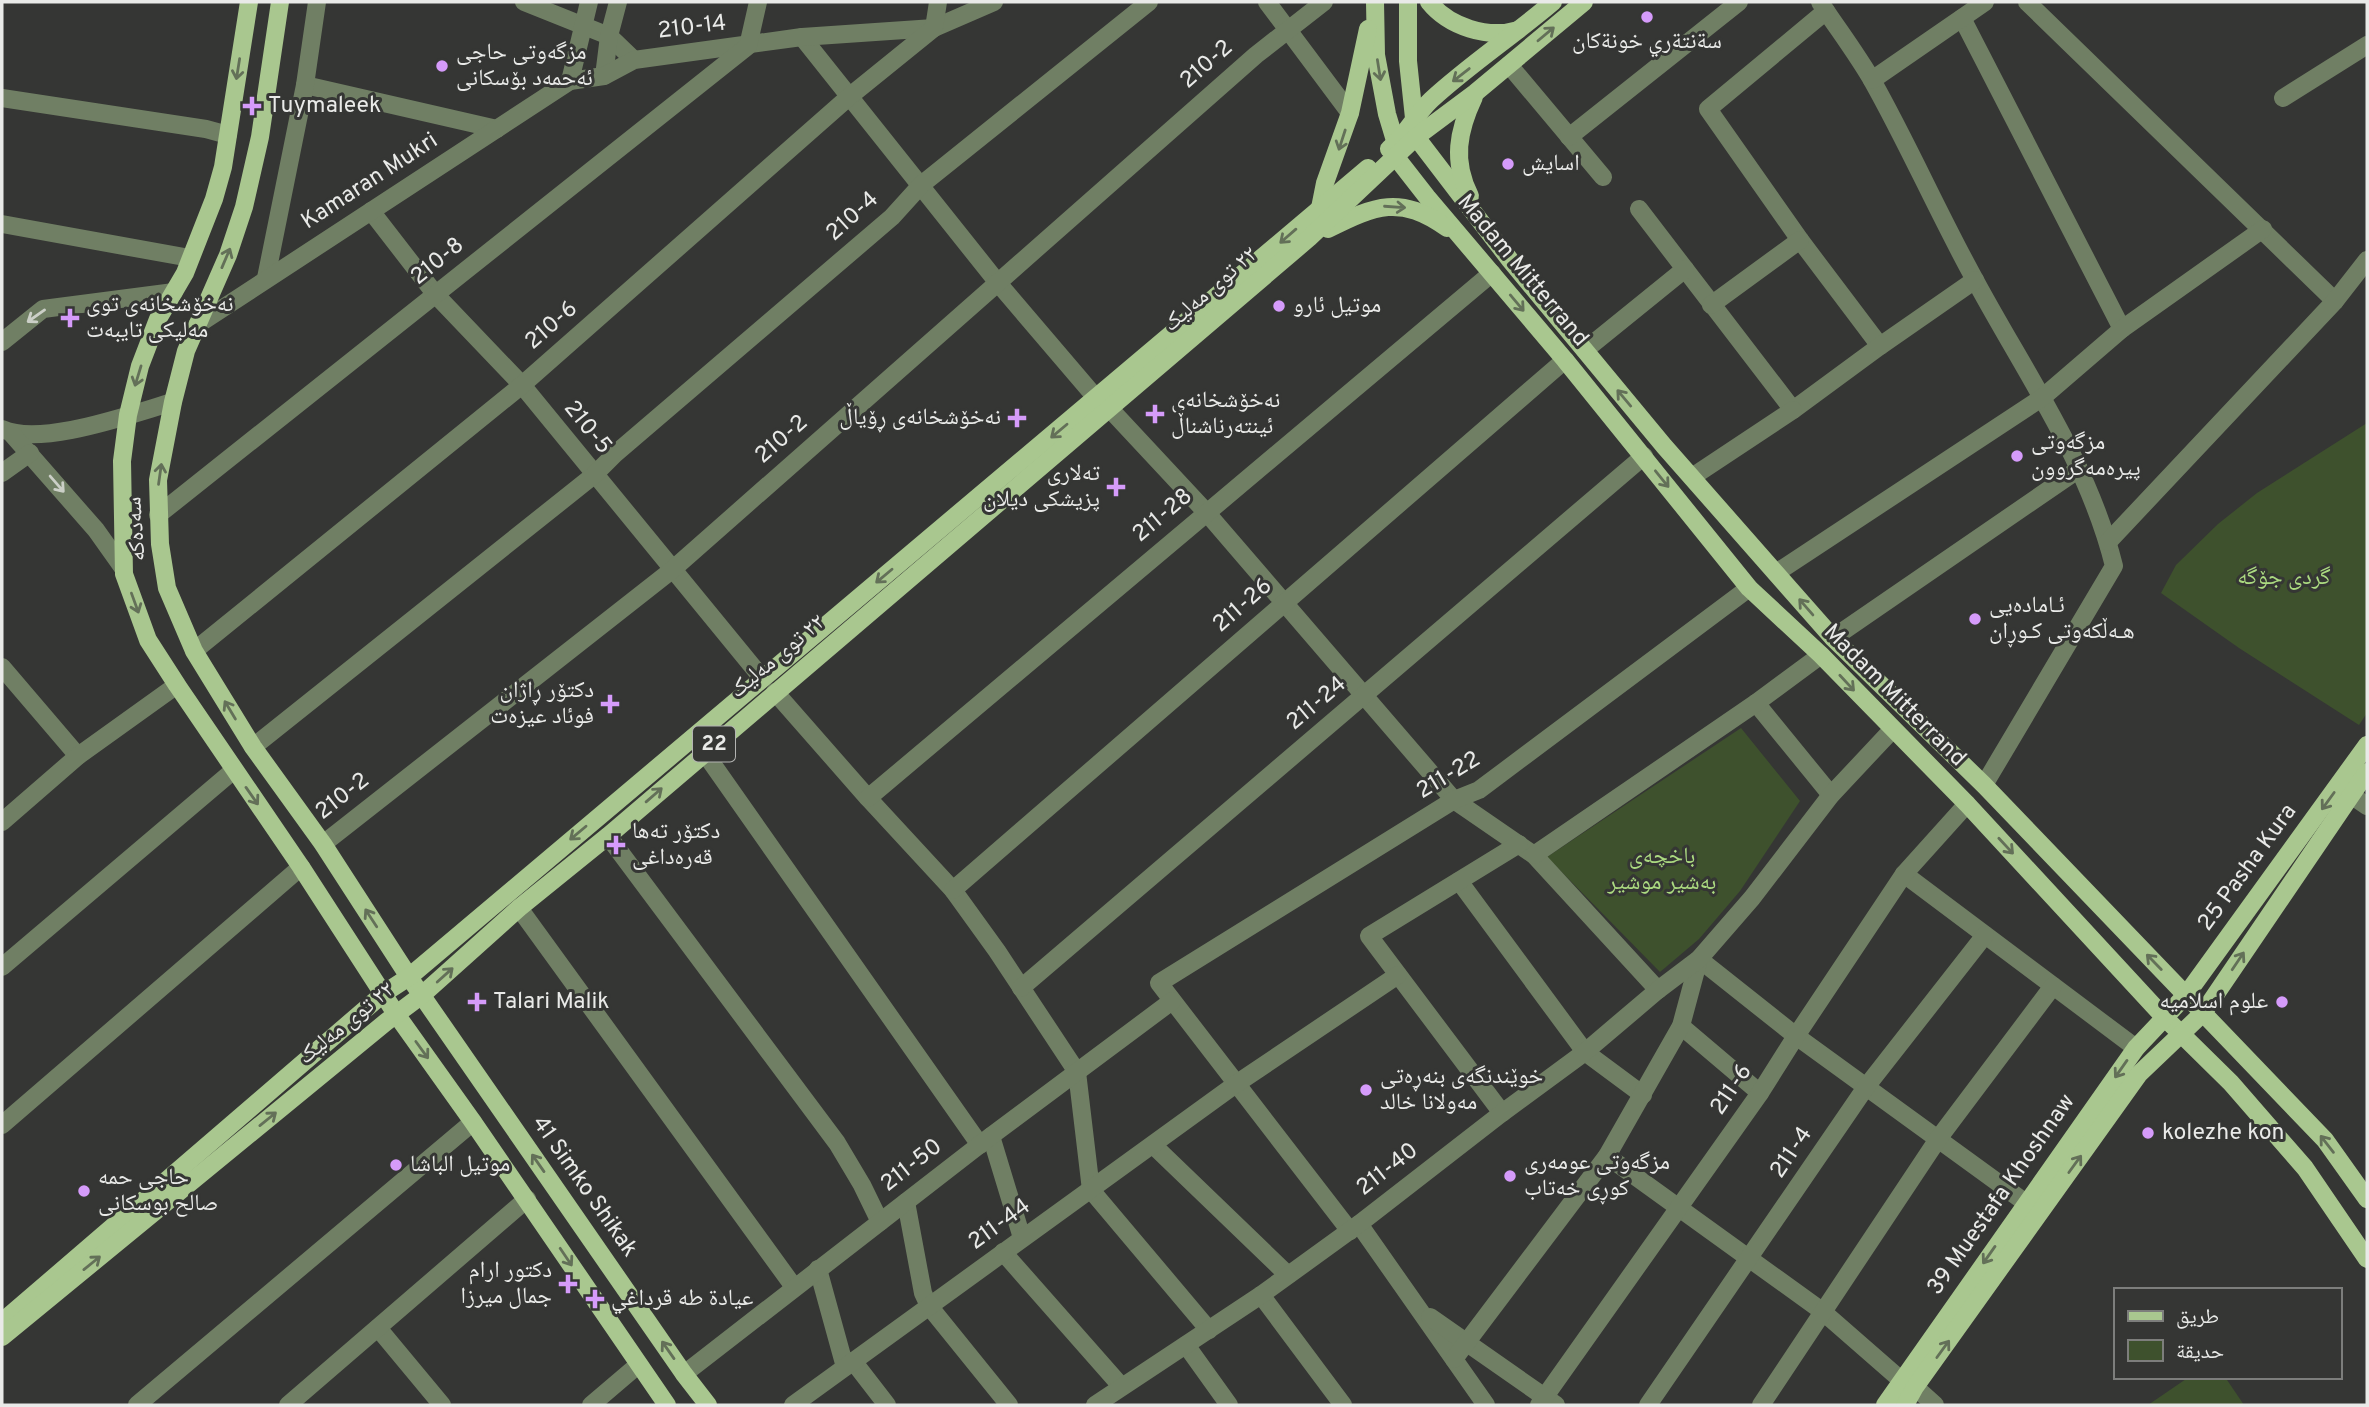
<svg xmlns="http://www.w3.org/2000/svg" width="2369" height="1407" viewBox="0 0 2369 1407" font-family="Overpass,'Noto Naskh Arabic',sans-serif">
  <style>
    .green { fill: #3e512d }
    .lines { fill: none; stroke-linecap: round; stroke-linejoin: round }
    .minor { stroke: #707f64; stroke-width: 18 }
    .major { stroke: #a9c78f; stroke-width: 18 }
    .oneway { stroke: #637058 }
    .oneway2 { stroke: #cbcfc7 }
    .poi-dot { fill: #d59bfa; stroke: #353634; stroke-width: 2.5 }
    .labels { text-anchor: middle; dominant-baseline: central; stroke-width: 6; stroke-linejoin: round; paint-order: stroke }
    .shield { fill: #353634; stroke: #b3b4b2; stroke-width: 2 }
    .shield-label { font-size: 21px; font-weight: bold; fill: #e9eae8 }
    .street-label { font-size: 23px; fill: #e9eae8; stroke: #353634 }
    .poi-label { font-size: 23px; fill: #e9eae8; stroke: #353634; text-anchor: start }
    .park-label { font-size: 23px; fill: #abda80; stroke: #353634 }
  </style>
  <rect width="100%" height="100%" fill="#353634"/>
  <!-- green -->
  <g class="green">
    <polygon points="2367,423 2367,713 2359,725 2239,648 2161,593 2176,565 2218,524 2257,493"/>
    <polygon points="1741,728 1800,801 1740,891 1699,939 1660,972 1547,857"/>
    <polygon points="2189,1377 2225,1377 2244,1405 2148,1405"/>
  </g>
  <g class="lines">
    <!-- minor -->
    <g class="minor">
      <polyline points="524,2 609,36 634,60"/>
      <polyline points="1267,2 1350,113"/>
      <path d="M1820,2c17,26 37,52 53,80 36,64 66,133 102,198 50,93 113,181 139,286l-130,219"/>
      <polyline points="2027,2 2335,301"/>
      <polyline points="1826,11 1708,109 1800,240 1880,346"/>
      <polyline points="1962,18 2122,329"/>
      <polyline points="802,37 998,283 1097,399"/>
      <polyline points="1509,65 1603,177"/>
      <polyline points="604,76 609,36 618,2"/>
      <polyline points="1872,80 1985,2"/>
      <polyline points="570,81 589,2"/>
      <polyline points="305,85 497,129"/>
      <polyline points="2,98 206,129 228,135"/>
      <polyline points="2283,98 2367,45"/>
      <polyline points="1569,137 1739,2"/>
      <polyline points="1639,209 1793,410 1880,346 1975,280"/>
      <polyline points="371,211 436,295 522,385 762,678"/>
      <polyline points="2,224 190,258"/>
      <polyline points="266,278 305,85 317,2"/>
      <polyline points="1711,305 1800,240"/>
      <polyline points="197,325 570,81 604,76 634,60 802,37 934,28 994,2"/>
      <polyline points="2,342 43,309 174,292"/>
      <polyline points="1585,350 1685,269"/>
      <polyline points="1110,409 1206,512 1454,800 1534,855 1658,990"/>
      <path d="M2,429c39,18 129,-15 171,-27"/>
      <polyline points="11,433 96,530 123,568"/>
      <polyline points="2,473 30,453"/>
      <polyline points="1692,477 1793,410"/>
      <polyline points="158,515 748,46 758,2"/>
      <polyline points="2108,542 2335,301 2367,260"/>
      <polyline points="1776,573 2043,397 2122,329 2263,229"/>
      <polyline points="1833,638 2079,469"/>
      <polyline points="194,651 522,385 850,96 934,28 938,2"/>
      <polyline points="2,667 78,756"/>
      <polyline points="775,692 868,798 953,890 997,951 1077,1072 1091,1190 1209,1330"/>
      <polyline points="1756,703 1831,795"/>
      <polyline points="253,747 594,475 615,454 892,217 921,185 1149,2"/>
      <polyline points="704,752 980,1145"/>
      <polyline points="2351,795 2367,806"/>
      <polyline points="868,798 1492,273"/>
      <polyline points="2,822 78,756 177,685"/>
      <polyline points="608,836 837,1143 862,1185 880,1222"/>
      <polyline points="323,844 672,570 1256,55 1324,2"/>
      <polyline points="1534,855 1756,703 1821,655"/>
      <polyline points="1904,874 2136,1048"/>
      <polyline points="1459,881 1585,1052 1643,1095"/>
      <polyline points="953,890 1565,360"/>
      <polyline points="519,908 794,1287"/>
      <polyline points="1699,959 1796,1036 2026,1203"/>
      <polyline points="2,967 234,770"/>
      <polyline points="1021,988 1644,456"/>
      <polyline points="1681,1026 1760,1093"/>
      <polyline points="1502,1113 1369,936 1519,844"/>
      <polyline points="2,1125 301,867"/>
      <polyline points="991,1136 1022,1238"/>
      <polyline points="1153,1145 1288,1275"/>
      <polyline points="1607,1156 1822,1311 1901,1380"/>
      <polyline points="906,1202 923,1293 929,1306 1009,1405"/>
      <polyline points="1359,1224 1486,1405"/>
      <polyline points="1350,1231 1159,983 1454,800 1479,790 1749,588"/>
      <polyline points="1003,1252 1121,1386"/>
      <polyline points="818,1269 845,1367"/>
      <polyline points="1261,1295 1343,1405"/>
      <polyline points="1430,1317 1556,1405"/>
      <polyline points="378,1328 442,1405"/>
      <polyline points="1186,1345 1229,1405"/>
      <polyline points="1454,1359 1607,1156 1681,1026 1699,959"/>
      <polyline points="853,1361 887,1405"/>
      <polyline points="684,1374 991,1136 1172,1001"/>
      <polyline points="1915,1387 1935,1405"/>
      <polyline points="137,1405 473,1122"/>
      <polyline points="288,1405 527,1199"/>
      <polyline points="591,1405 638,1365"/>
      <polyline points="793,1405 1236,1084 1398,975"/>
      <polyline points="1095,1405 1261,1295 1359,1224 1502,1113 1585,1052 1658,990 1699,959 1752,898 1831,795 1892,730"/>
      <polyline points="1539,1405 1760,1093 1796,1036 1904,874 1967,804"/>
      <polyline points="1648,1405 1866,1087 1985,935"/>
      <polyline points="1761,1405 1938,1139 2053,986"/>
    </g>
    <!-- major -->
    <g class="major">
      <polyline points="249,2 223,167 214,199 185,273 158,319 140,366 128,415 122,461 124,574 148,640 177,685 301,867 396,1014 473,1122 667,1405"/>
      <polyline points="280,2 260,137 244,207 228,255 186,351 173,402 158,480 160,544 167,588 194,651 253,747 323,844 409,977 684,1374 708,1405"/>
      <polyline points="1375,2 1376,55 1387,114 1396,144 1395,156 1427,197 1565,360 1749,588 1821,655 1967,804 2164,1017 2231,1083 2305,1168 2367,1259"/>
      <polyline points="1408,2 1408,61 1416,137 1510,260 1664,446 1833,638 1984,785 2325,1140 2367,1199"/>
      <path d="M1429,2c20,25 59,37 89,28"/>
      <path d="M1389,149c16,-13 26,-34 42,-49 38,-35 82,-64 122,-98"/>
      <path d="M1470,196c-18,-35 -12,-65 4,-99"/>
      <polyline points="1320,208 1325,183 1350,113 1368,29"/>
      <path d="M1328,229c48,-24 72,-34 119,-1"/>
      <path d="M2,1322l381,-328 26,-17c319,-271 640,-539 959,-809"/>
      <polyline points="2,1337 386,1022 422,995 519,908 608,836 1309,238 1416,137 1475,93 1584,2"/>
      <polyline points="1885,1405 2136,1048 2186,995 2367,745"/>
      <polyline points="1905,1405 1915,1387 2139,1074 2203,1013 2367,772"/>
    </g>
  </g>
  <!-- one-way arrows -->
  <defs><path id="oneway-shaft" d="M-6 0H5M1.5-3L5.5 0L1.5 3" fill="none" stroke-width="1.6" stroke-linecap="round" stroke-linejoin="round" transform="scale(1.75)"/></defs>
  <g class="oneway">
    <use href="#oneway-shaft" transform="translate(1546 34) rotate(-40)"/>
    <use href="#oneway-shaft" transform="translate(238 69) rotate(99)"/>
    <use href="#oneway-shaft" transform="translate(1379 70) rotate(81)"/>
    <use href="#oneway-shaft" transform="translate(1461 75) rotate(142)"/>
    <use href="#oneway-shaft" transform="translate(1342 140) rotate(108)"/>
    <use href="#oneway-shaft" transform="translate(1395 207) rotate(4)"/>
    <use href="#oneway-shaft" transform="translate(1288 236) rotate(139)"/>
    <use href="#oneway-shaft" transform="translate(226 258) rotate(-67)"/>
    <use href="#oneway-shaft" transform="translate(1517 303) rotate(50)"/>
    <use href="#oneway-shaft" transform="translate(138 376) rotate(107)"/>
    <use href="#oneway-shaft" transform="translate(1624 398) rotate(-130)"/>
    <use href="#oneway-shaft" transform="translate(1059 431) rotate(140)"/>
    <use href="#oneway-shaft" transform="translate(160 474) rotate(-82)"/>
    <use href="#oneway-shaft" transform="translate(1662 479) rotate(51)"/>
    <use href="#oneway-shaft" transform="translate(884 576) rotate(140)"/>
    <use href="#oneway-shaft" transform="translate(135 603) rotate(70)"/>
    <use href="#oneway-shaft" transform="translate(1806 607) rotate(-131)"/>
    <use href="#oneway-shaft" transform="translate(1847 683) rotate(47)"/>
    <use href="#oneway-shaft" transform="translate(230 710) rotate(-121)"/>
    <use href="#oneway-shaft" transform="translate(654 795) rotate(-41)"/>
    <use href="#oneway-shaft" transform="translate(252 796) rotate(55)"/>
    <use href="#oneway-shaft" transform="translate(2328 801) rotate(126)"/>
    <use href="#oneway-shaft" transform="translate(578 833) rotate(140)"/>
    <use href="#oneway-shaft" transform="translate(2006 846) rotate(47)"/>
    <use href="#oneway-shaft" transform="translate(371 918) rotate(-123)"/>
    <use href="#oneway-shaft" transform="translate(2238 961) rotate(-56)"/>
    <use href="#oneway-shaft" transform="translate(2154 962) rotate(-134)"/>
    <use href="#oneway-shaft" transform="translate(445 975) rotate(-42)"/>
    <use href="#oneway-shaft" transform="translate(422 1050) rotate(54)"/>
    <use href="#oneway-shaft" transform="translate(2121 1069) rotate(125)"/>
    <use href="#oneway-shaft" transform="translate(268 1119) rotate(-39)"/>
    <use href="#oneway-shaft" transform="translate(2327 1144) rotate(-128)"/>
    <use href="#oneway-shaft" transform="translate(538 1163) rotate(-125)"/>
    <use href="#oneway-shaft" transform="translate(2075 1164) rotate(-54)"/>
    <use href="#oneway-shaft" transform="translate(1989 1255) rotate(125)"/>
    <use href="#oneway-shaft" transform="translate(566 1257) rotate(56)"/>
    <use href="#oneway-shaft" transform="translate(92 1263) rotate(-39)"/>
    <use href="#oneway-shaft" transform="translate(1943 1349) rotate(-54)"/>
    <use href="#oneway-shaft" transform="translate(668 1350) rotate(-125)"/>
  </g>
  <g class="oneway2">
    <use href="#oneway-shaft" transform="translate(36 316) rotate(145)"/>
    <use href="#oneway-shaft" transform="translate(57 484) rotate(49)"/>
  </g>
  <!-- markers -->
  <g class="poi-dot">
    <circle cx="1647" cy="17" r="7"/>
    <circle cx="442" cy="66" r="7"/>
    <path d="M248.5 95.5h7v7h7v7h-7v7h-7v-7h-7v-7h7z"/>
    <circle cx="1508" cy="164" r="7"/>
    <circle cx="1279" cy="306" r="7"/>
    <path d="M66.5 307.5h7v7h7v7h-7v7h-7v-7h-7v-7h7z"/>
    <path d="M1151.5 403.5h7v7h7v7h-7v7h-7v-7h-7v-7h7z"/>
    <path d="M1013.5 407.5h7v7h7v7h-7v7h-7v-7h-7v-7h7z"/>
    <circle cx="2017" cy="456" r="7"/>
    <path d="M1112.5 476.5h7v7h7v7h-7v7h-7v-7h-7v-7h7z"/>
    <circle cx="1975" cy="619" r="7"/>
    <path d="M606.5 693.5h7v7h7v7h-7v7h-7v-7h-7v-7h7z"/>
    <path d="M612.5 834.5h7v7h7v7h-7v7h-7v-7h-7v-7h7z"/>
    <path d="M473.5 991.5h7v7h7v7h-7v7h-7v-7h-7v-7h7z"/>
    <circle cx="2282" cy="1002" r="7"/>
    <circle cx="1366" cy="1090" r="7"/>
    <circle cx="2148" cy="1133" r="7"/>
    <circle cx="396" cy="1165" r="7"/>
    <circle cx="1510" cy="1176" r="7"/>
    <circle cx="84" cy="1191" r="7"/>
    <path d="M564.5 1273.5h7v7h7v7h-7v7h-7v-7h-7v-7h7z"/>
    <path d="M591.5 1288.5h7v7h7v7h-7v7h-7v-7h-7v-7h7z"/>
  </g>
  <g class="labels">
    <!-- shield labels -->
    <rect class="shield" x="693" y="726.5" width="42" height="35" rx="5"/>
    <g class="shield-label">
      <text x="714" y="744">22</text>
    </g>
    <!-- street labels -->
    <g class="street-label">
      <text transform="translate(692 28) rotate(-7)">210-14</text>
      <text transform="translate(1207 65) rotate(-41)">210-2</text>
      <text transform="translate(370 182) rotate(-33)">Kamaran Mukri</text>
      <text transform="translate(853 217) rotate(-42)">210-4</text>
      <text transform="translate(438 262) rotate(-39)">210-8</text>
      <text transform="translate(1522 271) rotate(50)">Madam Mitterrand</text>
      <text transform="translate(1211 290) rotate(-41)">٢٢ توی مەلیک</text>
      <text transform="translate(552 326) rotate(-41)">210-6</text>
      <text transform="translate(587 428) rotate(51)">210-5</text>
      <text transform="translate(782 440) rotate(-41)">210-2</text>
      <text transform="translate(1163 516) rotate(-40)">211-28</text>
      <text transform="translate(137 529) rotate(-94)">سەدەکە</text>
      <text transform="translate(1243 606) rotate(-41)">211-26</text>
      <text transform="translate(778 657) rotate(-40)">٢٢ توی مەلیک</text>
      <text transform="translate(1894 696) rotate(45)">Madam Mitterrand</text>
      <text transform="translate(1317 704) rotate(-40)">211-24</text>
      <text transform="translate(1449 776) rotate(-31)">211-22</text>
      <text transform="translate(343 797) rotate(-38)">210-2</text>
      <text transform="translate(2248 868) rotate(-54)">25 Pasha Kura</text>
      <text transform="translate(347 1024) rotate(-39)">٢٢ توی مەلیک</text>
      <text transform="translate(1732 1090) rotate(-56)">211-6</text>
      <text transform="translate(1792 1153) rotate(-56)">211-4</text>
      <text transform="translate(912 1166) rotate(-38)">211-50</text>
      <text transform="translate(1388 1170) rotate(-38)">211-40</text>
      <text transform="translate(584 1187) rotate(55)">41 Simko Shikak</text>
      <text transform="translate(2002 1195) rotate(-55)">39 Muestafa Khoshnaw</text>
      <text transform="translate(1000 1225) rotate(-36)">211-44</text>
    </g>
    <!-- poi labels -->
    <g class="poi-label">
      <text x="1647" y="42" text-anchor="middle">سةنتةري خونةكان</text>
      <text x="456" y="53">مزگەوتی حاجی<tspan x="456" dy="26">ئەحمەد بۆسکانی</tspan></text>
      <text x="268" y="106">Tuymaleek</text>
      <text x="1522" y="164">اسايش</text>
      <text x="86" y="305">نەخۆشخانەی توی<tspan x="86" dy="26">مەلیكی تایبەت</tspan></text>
      <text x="1293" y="306">موتیل ئارو</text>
      <text x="1171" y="401">نەخۆشخانەی<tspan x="1171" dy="26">ئینتەرناشناڵ</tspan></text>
      <text x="1001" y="418" text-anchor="end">نەخۆشخانەی ڕۆیاڵ</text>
      <text x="2031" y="443">مزگەوتی<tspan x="2031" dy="26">پیرەمەگروون</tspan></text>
      <text x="1100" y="474" text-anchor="end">تەلاری<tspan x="1100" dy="26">پزیشکی دیلان</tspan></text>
      <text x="1989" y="606">ئـامادەیی<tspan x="1989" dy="26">هـەڵکەوتی کـوڕان</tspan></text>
      <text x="594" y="691" text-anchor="end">دکتۆر ڕاژان<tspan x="594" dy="26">فوئاد عیزەت</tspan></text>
      <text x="632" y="832">دکتۆر تەها<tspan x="632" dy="26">قەرەداغی</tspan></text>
      <text x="493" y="1002">Talari Malik</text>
      <text x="2268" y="1002" text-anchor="end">علوم اسلاميه</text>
      <text x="1380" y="1077">خوێندنگەی بنەڕەتی<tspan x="1380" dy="26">مەولانا خالد</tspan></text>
      <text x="2162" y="1133">kolezhe kon</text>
      <text x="1524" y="1163">مزگەوتی عومەری<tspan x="1524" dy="26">کوڕی خەتاب</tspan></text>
      <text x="410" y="1165">موتيل الباشا</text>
      <text x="98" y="1178">حاجی حمه<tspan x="98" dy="26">صالح بوسکانی</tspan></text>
      <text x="552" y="1271" text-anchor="end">دكتور ارام<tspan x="552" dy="26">جمال ميرزا</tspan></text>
      <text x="611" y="1299">عيادة طه قرداغي</text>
    </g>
    <!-- park labels -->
    <g class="park-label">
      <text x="2284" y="578">گردی جۆگە</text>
      <text x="1662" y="857">باخچەی<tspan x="1662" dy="26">بەشیر موشیر</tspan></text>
    </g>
  </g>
  <!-- border -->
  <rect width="2369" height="1407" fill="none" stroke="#e9eae8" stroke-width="7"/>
  <!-- legend -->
  <rect x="2114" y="1288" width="228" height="91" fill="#353634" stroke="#7d7e7c" stroke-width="2"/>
  <rect x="2128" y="1311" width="35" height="10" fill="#a9c78f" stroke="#7d7e7c" stroke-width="2"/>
  <text x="2176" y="1323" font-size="21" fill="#e9eae8">طريق</text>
  <rect x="2128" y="1340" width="35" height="21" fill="#3e512d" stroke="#7d7e7c" stroke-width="2"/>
  <text x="2176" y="1358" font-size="21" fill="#e9eae8">حديقة</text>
</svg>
